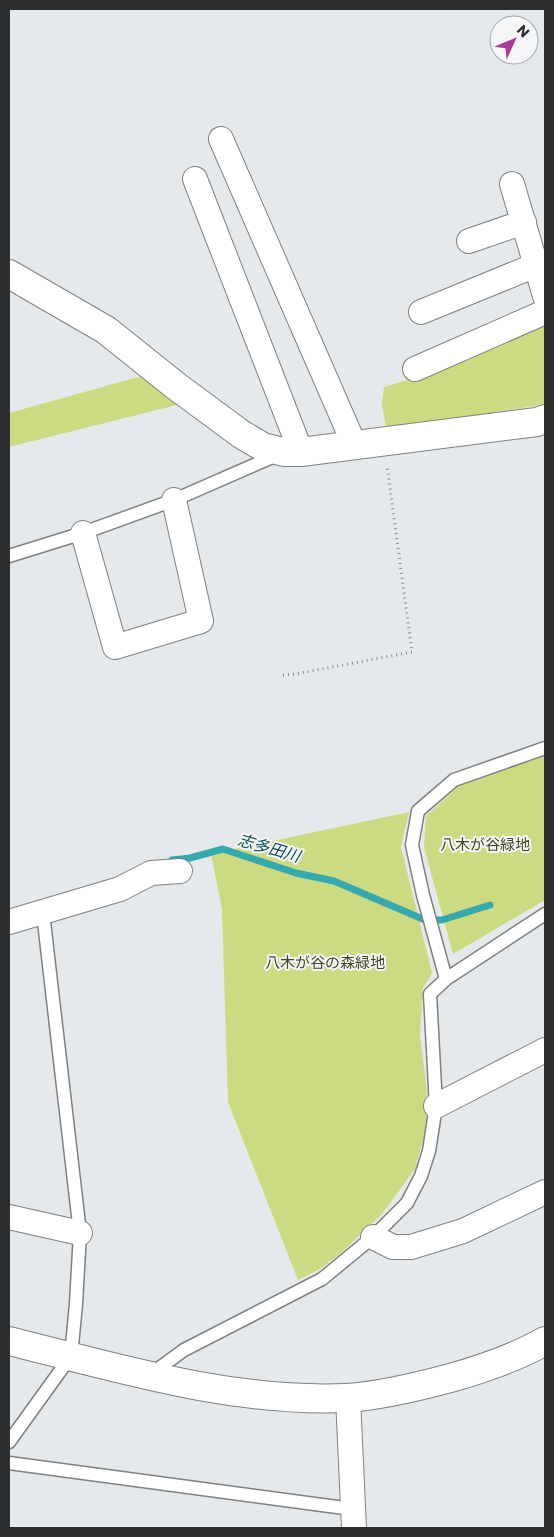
<svg xmlns="http://www.w3.org/2000/svg" width="554" height="1537" viewBox="0 0 554 1537" font-family="Poppins,'Noto Sans JP',sans-serif">
  <style>
    .green { fill: #cbdb81 }
    .lines { fill: none; stroke-linecap: round; stroke-linejoin: round }
    .stream { stroke: #35a9ae; stroke-width: 7 }
    .service-casing { stroke: #7e8082; stroke-width: 15 }
    .minor-casing { stroke: #7e8082; stroke-width: 26 }
    .tertiary-casing { stroke: #7e8082; stroke-width: 30 }
    .path { stroke: #888a8b; stroke-width: 3; stroke-dasharray: 1 4; stroke-linecap: butt }
    .service { stroke: #fff; stroke-width: 12 }
    .minor { stroke: #fff; stroke-width: 24 }
    .tertiary { stroke: #fff; stroke-width: 28 }
    .labels { text-anchor: middle; dominant-baseline: central; stroke-width: 4; stroke-linejoin: round; paint-order: stroke }
    .park-label { font-size: 15px; fill: #424920; stroke: #f4f6f8 }
    .water-label { font-size: 16px; font-style: italic; fill: #094e50; stroke: #f4f6f8 }
  </style>
  <rect width="100%" height="100%" fill="#e6e9eb"/>
  <!-- green -->
  <g class="green">
    <polygon points="545,319 545,403 535,406 386,429 382,403 384,387 417,377"/>
    <polygon points="145,375 177,405 9,447 9,413"/>
    <polygon points="545,753 545,900 453,954 424,847 426,816 459,786"/>
    <polygon points="409,812 401,847 432,973 423,988 420,1034 427,1092 426,1128 415,1169 382,1214 342,1252 320,1269 298,1280 228,1102 222,909 211,854"/>
  </g>
  <g class="lines">
    <!-- stream -->
    <polyline class="stream" points="172,860 190,858 223,849 296,873 334,881 425,920 442,920 490,905"/>
    <defs>
      <g id="service">
        <polyline points="9,556 83,533 174,500 277,455"/>
        <polyline points="446,979 423,895 412,845 418,811 454,780 545,748"/>
        <polyline points="151,1374 184,1350 322,1279 373,1237 407,1203 421,1176 429,1151 436,1106 430,994 446,979 545,914"/>
        <polyline points="9,1442 71,1356 76,1304 80,1233 43,913"/>
        <polyline points="9,1463 352,1509"/>
      </g>
      <g id="minor">
        <polyline points="221,139 351,437 353,445"/>
        <polyline points="195,179 301,452"/>
        <polyline points="512,184 545,296"/>
        <polyline points="469,241 524,222"/>
        <polyline points="421,312 536,265"/>
        <polyline points="415,369 545,312"/>
        <polyline points="83,533 115,647 201,621 174,500"/>
        <polyline points="9,922 120,889 151,873 180,871"/>
        <polyline points="436,1106 545,1050"/>
        <polyline points="9,1217 80,1233"/>
        <polyline points="373,1237 393,1247 411,1247 463,1231 545,1192"/>
        <polyline points="348,1398 354,1528"/>
      </g>
      <g id="tertiary">
        <polyline points="9,274 106,330 176,386 241,434 263,447 284,452 301,452 537,422 545,419"/>
        <path d="M9,1341c110,27 223,62 337,57 34,-2 75,-12 108,-21 31,-9 63,-20 91,-36"/>
      </g>
    </defs>
    <!-- service casing -->
    <use href="#service" class="service-casing"/>
    <!-- minor casing -->
    <use href="#minor" class="minor-casing"/>
    <!-- tertiary casing -->
    <use href="#tertiary" class="tertiary-casing"/>
    <!-- path -->
    <polyline class="path" points="283,675 295,674 412,652 387,465"/>
    <!-- service -->
    <use href="#service" class="service"/>
    <!-- minor -->
    <use href="#minor" class="minor"/>
    <!-- tertiary -->
    <use href="#tertiary" class="tertiary"/>
  </g>
  <g class="labels">
    <!-- park labels -->
    <g class="park-label">
      <text x="485" y="844">八木が谷緑地</text>
      <text x="325" y="962">八木が谷の森緑地</text>
    </g>
    <!-- water labels -->
    <g class="water-label">
      <text transform="translate(269 848) rotate(16)">志多田川</text>
    </g>
  </g>
  <!-- border -->
  <rect width="554" height="1537" fill="none" stroke="#2d2e2f" stroke-width="20"/>
  <!-- north arrow -->
  <g transform="translate(514 40) rotate(46)"><circle r="24" fill="#f4f6f8" stroke="#a4a6a8"/>
  <path d="M0-4L9 19L0 12L-9 19Z" fill="#aa3d9c"/>
  <text y="-8" font-size="14" font-weight="bold" text-anchor="middle" fill="#2d2e2f">N</text>
  </g>
</svg>
